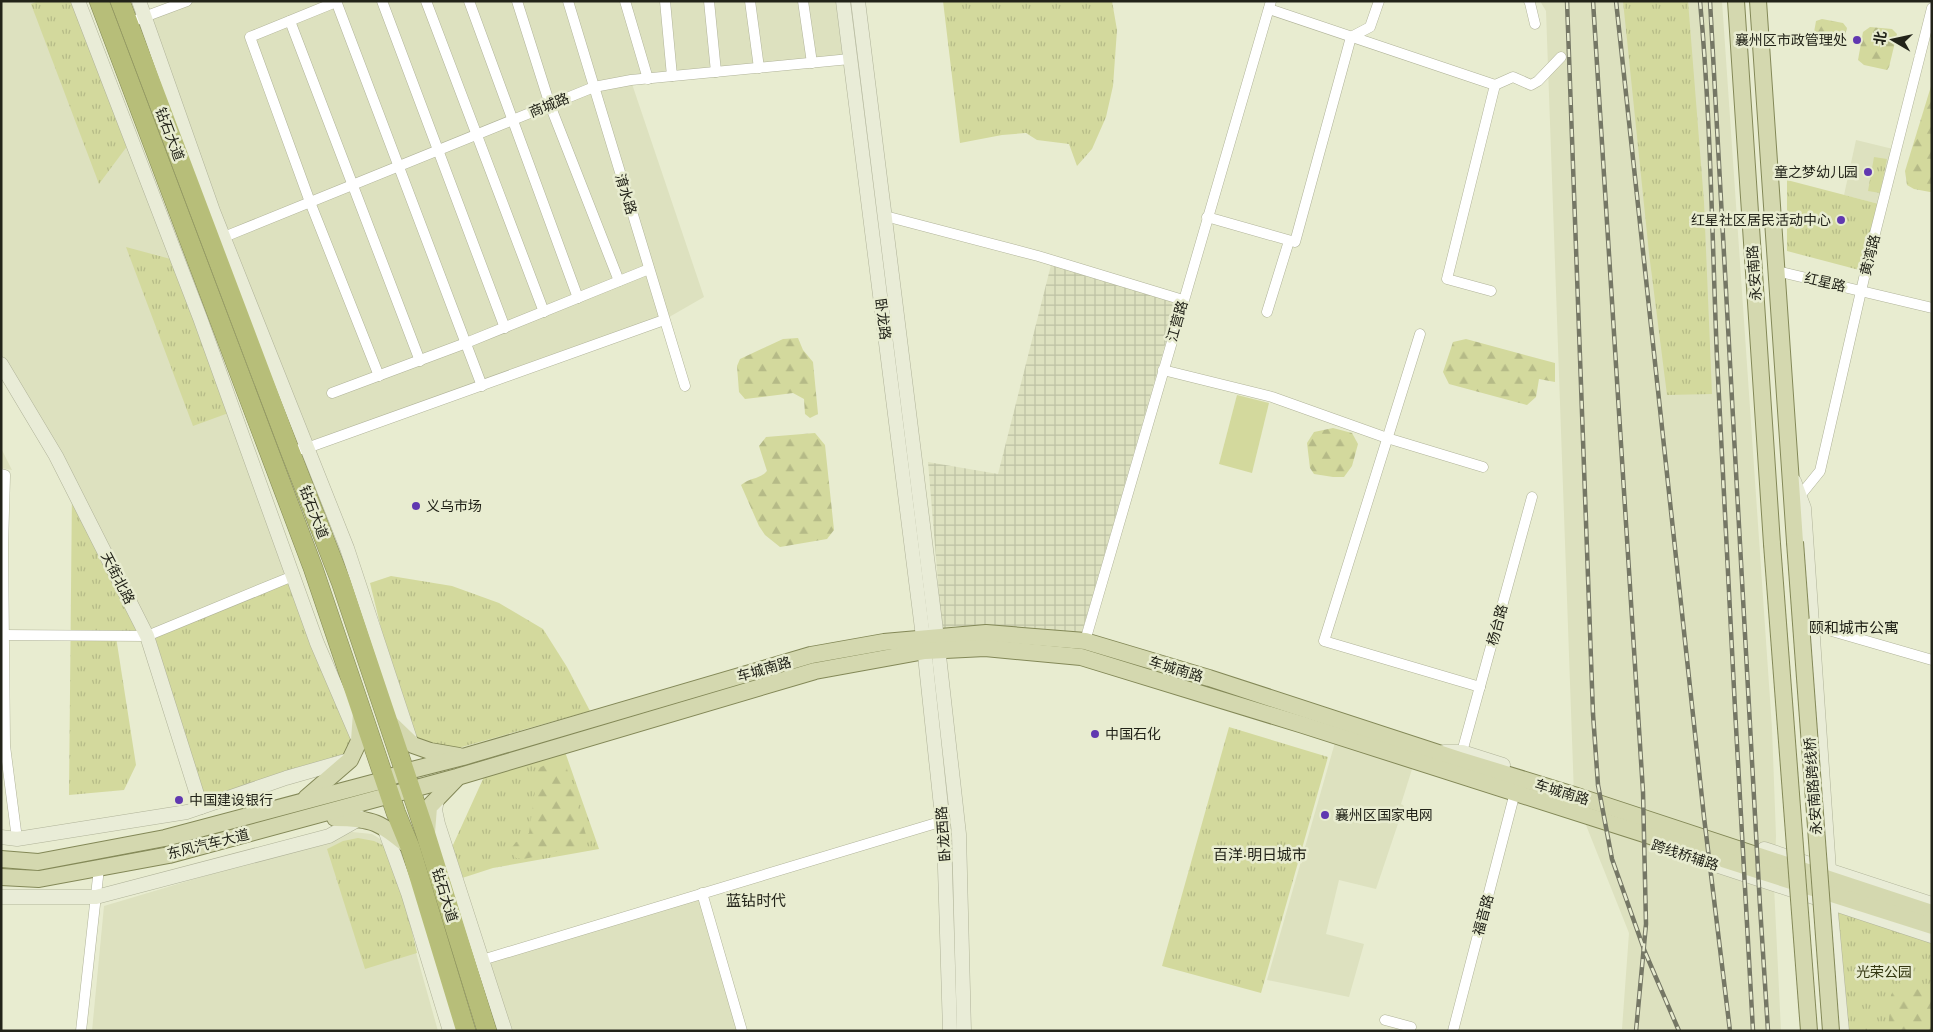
<svg xmlns="http://www.w3.org/2000/svg" width="1933" height="1032" viewBox="0 0 1933 1032" font-family="Montserrat,'Noto Sans SC',sans-serif">
  <style>
    .built { fill: #dde1bf }
    .industrial { fill: url(#industrial-grid) }
    .grass { fill: url(#grass-tufts) }
    .forest { fill: url(#forest-firs) }
    .pitch { fill: #d3d99d }
    .lines { fill: none; stroke-linecap: round; stroke-linejoin: round }
    .street-casing { stroke: #b0b399; stroke-width: 11 }
    .secondary-casing { stroke: #b0b399; stroke-width: 15 }
    .primary-casing { stroke: #838857; stroke-width: 18 }
    .highway-casing { stroke: #838857; stroke-width: 20 }
    .street { stroke: #fff; stroke-width: 10 }
    .secondary { stroke: #e9ecd7; stroke-width: 14 }
    .primary { stroke: #d4d8af; stroke-width: 16 }
    .highway { stroke: #b7be79; stroke-width: 19 }
    .rail-casing { stroke: #757765; stroke-width: 4.5 }
    .rail { stroke: #e8ecd0; stroke-width: 2.5; stroke-dasharray: 8; stroke-linecap: butt }
    .primary-bridge-casing { stroke: #838857; stroke-width: 18; stroke-linecap: butt }
    .primary-bridge { stroke: #d4d8af; stroke-width: 16 }
    .poi-dot { fill: #6038b0; stroke: #e8ecd0; stroke-width: 2 }
    .labels { text-anchor: middle; dominant-baseline: central; stroke-width: 5; stroke-linejoin: round; paint-order: stroke }
    .poi-label { font-size: 14px; fill: #222319; stroke: #e8ecd0; text-anchor: start }
    .street-label { font-size: 14px; fill: #222319; stroke: #e8ecd0 }
    .park-label { font-size: 14px; fill: #343710; stroke: #e8ecd0 }
    .neighbourhood-label { font-size: 15px; fill: #222319; stroke: #e8ecd0 }
  </style>
  <defs>
    <pattern id="industrial-grid" width="8" height="8" patternUnits="userSpaceOnUse" patternTransform="scale(1.25)"><rect width="8" height="8" fill="#dde1bf"/><path d="M0 4h8M4 0v8" fill="none" stroke="#bdc1a4"/></pattern>
    <pattern id="grass-tufts" width="24" height="20" patternUnits="userSpaceOnUse" patternTransform="scale(1.25)"><rect width="24" height="20" fill="#d3d99d"/><path d="M3 7l-1-3M5 7V3M7 7l1-3M15 17l-1-3M17 17v-4M19 17l1-3" fill="none" stroke="#b5ba87"/></pattern>
    <pattern id="forest-firs" width="22" height="20" patternUnits="userSpaceOnUse" patternTransform="scale(1.25)"><rect width="22" height="20" fill="#d3d99d"/><path d="M5 1l3.5 6h-7zM16 11l3.5 6h-7z" fill="#b5ba87"/></pattern>
  </defs>
  <rect width="100%" height="100%" fill="#e8ecd0"/>
  <!-- built -->
  <g class="built">
    <polygon points="1,1 78,1 293,576 147,636 1,364"/>
    <polygon points="187,1 843,1 850,59 631,81 704,297 664,320 307,448 146,18"/>
    <polygon points="1540,1 1722,1 1772,728 1776,836 1774,886 1781,1031 1622,1029 1629,933 1574,795 1546,11"/>
    <polygon points="1856,140 1893,149 1879,204 1844,195"/>
    <polygon points="1,448 12,470 1,468"/>
    <polygon points="1336,739 1414,763 1401,804 1404,806 1376,889 1339,880 1326,934 1364,944 1349,997 1267,980"/>
    <polygon points="352,832 372,834 385,842 438,1031 92,1031 104,906"/>
    <polygon points="700,899 739,1031 510,1031 489,961"/>
  </g>
  <!-- industrial -->
  <polygon class="industrial" points="1051,265 1177,303 1082,632 955,626 942,630 928,462 998,474"/>
  <!-- grass -->
  <g class="grass">
    <polygon points="38,1 79,1 131,141 99,184 31,4"/>
    <polygon points="943,1 1112,1 1117,30 1113,86 1106,117 1092,149 1077,166 1069,144 1037,140 1026,133 1002,135 960,143"/>
    <polygon points="1623,1 1688,1 1704,202 1712,394 1667,395 1649,253"/>
    <polygon points="1874,157 1887,159 1880,193 1868,191"/>
    <polygon points="1787,180 1879,204 1863,271 1787,251"/>
    <polygon points="126,247 178,261 234,411 193,426"/>
    <polygon points="72,489 147,636 293,576 359,741 350,760 201,807 147,637 116,637 136,765 124,790 69,795"/>
    <polygon points="391,576 452,586 499,603 543,629 567,667 590,711 441,753 413,745 404,722 370,583"/>
    <polygon points="1229,727 1328,757 1261,993 1162,966"/>
    <polygon points="563,746 599,849 493,868 456,880 448,856 488,768"/>
    <polygon points="358,838 374,841 393,850 417,953 365,969 327,849 343,841"/>
    <polygon points="1830,902 1932,936 1932,1031 1842,1031"/>
  </g>
  <!-- forest -->
  <g class="forest">
    <polygon points="1822,19 1843,23 1847,28 1842,45 1839,47 1816,43 1813,38 1816,21"/>
    <polygon points="1870,27 1892,29 1897,34 1889,67 1887,70 1864,65 1858,60 1863,32"/>
    <polygon points="1932,83 1932,192 1930,192 1914,189 1907,185 1905,171"/>
    <polygon points="798,338 803,350 813,362 818,414 810,418 805,414 804,399 793,393 745,399 739,392 737,366 740,359 783,339"/>
    <polygon points="1466,339 1555,363 1555,382 1539,379 1536,397 1527,405 1449,384 1443,372 1453,342"/>
    <polygon points="1333,428 1352,433 1358,444 1352,466 1344,477 1333,477 1314,474 1310,468 1307,443 1314,432"/>
    <path d="M815,433l10,12 9,85 -7,9 -47,8 -15,-12 -6,-9 -18,-41c10,-8 18,-5 26,-14l-8,-25 7,-9z"/>
    <polygon points="560,761 565,762 588,842 580,847 524,859 516,858 510,850 516,842 520,841 529,833 536,784 535,770 547,764"/>
    <polygon points="1898,983 1932,994 1932,1031 1888,1031 1891,995"/>
  </g>
  <!-- pitch -->
  <polygon class="pitch" points="1237,395 1269,403 1252,473 1219,464"/>
  <g class="lines">
    <defs>
      <g id="street">
        <polyline points="336,1 482,386"/>
        <polyline points="382,1 505,328"/>
        <polyline points="426,1 544,312"/>
        <polyline points="469,1 578,298"/>
        <polyline points="517,1 550,105 619,281"/>
        <polyline points="568,1 685,386"/>
        <polyline points="625,1 648,79"/>
        <polyline points="665,1 672,76"/>
        <polyline points="709,1 716,72"/>
        <polyline points="750,1 759,68"/>
        <polyline points="803,1 812,63"/>
        <polyline points="1529,1 1530,3 1535,24"/>
        <polyline points="336,2 250,37 310,202 379,376"/>
        <polyline points="1269,9 1495,85 1447,279 1491,291"/>
        <polyline points="290,21 420,361"/>
        <polyline points="128,23 187,1"/>
        <polyline points="1495,85 1513,77 1531,85 1538,81 1561,57"/>
        <polyline points="885,216 1038,256 1183,300"/>
        <polyline points="1207,217 1295,242 1351,37 1370,27 1379,1"/>
        <polyline points="224,237 594,87 631,80 850,59"/>
        <polyline points="1777,271 1932,308"/>
        <polyline points="1267,312 1289,241"/>
        <polyline points="1420,334 1324,641 1480,687"/>
        <polyline points="1163,370 1272,397 1387,438 1483,467"/>
        <polyline points="332,393 466,343 649,269"/>
        <polyline points="290,451 307,448 664,320"/>
        <polyline points="1,474 5,475 3,546 5,746 17,839"/>
        <polyline points="1799,497 1820,471 1867,265 1932,8"/>
        <polyline points="1811,625 1932,660"/>
        <polyline points="1,635 147,636 293,576"/>
        <polyline points="1085,641 1271,1"/>
        <polyline points="1462,752 1532,497"/>
        <polyline points="702,893 742,1031"/>
        <polyline points="482,960 943,821"/>
        <polyline points="1385,1020 1411,1027"/>
        <polyline points="81,1031 99,868"/>
        <polyline points="1453,1031 1513,800"/>
      </g>
      <g id="secondary">
        <polyline points="78,1 200,318 317,643 359,741"/>
        <polyline points="139,1 213,211 347,548 411,742"/>
        <polyline points="843,1 923,637 944,835 950,1031"/>
        <polyline points="858,1 937,638 959,834 964,1031"/>
        <polyline points="1,364 56,456 147,636 201,807"/>
        <polyline points="1794,481 1804,508 1829,870"/>
        <polyline points="1444,752 1462,752 1503,765"/>
        <polyline points="437,800 435,810 438,824 505,1031"/>
        <polyline points="384,827 408,893 450,1031"/>
        <polyline points="1,837 17,839 187,812 286,778 349,760"/>
        <polyline points="1764,849 1932,904"/>
        <polyline points="1719,866 1932,936"/>
        <polyline points="1,897 96,897 329,836 361,818"/>
        <polyline points="1830,902 1842,1031"/>
      </g>
      <g id="primary">
        <polyline points="1736,1 1772,544"/>
        <polyline points="1758,1 1795,542"/>
        <polyline points="387,720 413,745 430,751 459,756"/>
        <polyline points="306,798 350,760 359,741 361,712"/>
        <path d="M335,818c39,0 45,5 75,29"/>
        <polyline points="427,833 429,807 456,779"/>
        <polyline points="1,859 38,862 165,838 380,781 404,772 463,757 811,655 884,642 986,633 1085,641 1209,678 1460,760 1574,795 1932,913"/>
        <polyline points="1,877 39,879 169,855 457,777 815,671 925,651 985,648 1081,657 1303,725 1932,926"/>
      </g>
      <g id="highway">
        <polyline points="99,1 313,568 396,813 410,847 466,1031"/>
        <polyline points="120,1 290,451 341,582 426,835 487,1031"/>
      </g>
    </defs>
    <!-- street casing -->
    <use href="#street" class="street-casing"/>
    <!-- secondary casing -->
    <use href="#secondary" class="secondary-casing"/>
    <!-- primary casing -->
    <use href="#primary" class="primary-casing"/>
    <!-- highway casing -->
    <use href="#highway" class="highway-casing"/>
    <!-- street -->
    <use href="#street" class="street"/>
    <!-- secondary -->
    <use href="#secondary" class="secondary"/>
    <!-- primary -->
    <use href="#primary" class="primary"/>
    <!-- highway -->
    <use href="#highway" class="highway"/>
    <defs>
      <g id="rail">
        <polyline points="1567,1 1593,714 1598,785 1612,859 1645,952 1679,1031"/>
        <polyline points="1593,1 1643,792 1646,924 1636,1031"/>
        <polyline points="1616,1 1704,817 1730,1031"/>
        <path d="M1700,1c11,119 12,238 17,357 11,224 23,449 36,673"/>
        <polyline points="1710,1 1760,906 1768,1031"/>
      </g>
    </defs>
    <!-- rail casing -->
    <use href="#rail" class="rail-casing"/>
    <!-- rail -->
    <use href="#rail" class="rail"/>
    <defs>
      <g id="primary-bridge">
        <polyline points="1795,542 1831,1031"/>
        <polyline points="1772,544 1809,1031"/>
      </g>
    </defs>
    <!-- primary-bridge casing -->
    <use href="#primary-bridge" class="primary-bridge-casing"/>
    <!-- primary-bridge -->
    <use href="#primary-bridge" class="primary-bridge"/>
  </g>
  <!-- markers -->
  <g class="poi-dot">
    <circle cx="1857" cy="40" r="5"/>
    <circle cx="1868" cy="172" r="5"/>
    <circle cx="1841" cy="220" r="5"/>
    <circle cx="416" cy="506" r="5"/>
    <circle cx="1095" cy="734" r="5"/>
    <circle cx="179" cy="800" r="5"/>
    <circle cx="1325" cy="815" r="5"/>
  </g>
  <g class="labels">
    <!-- poi labels -->
    <g class="poi-label">
      <text x="1847" y="40" text-anchor="end">襄州区市政管理处</text>
      <text x="1858" y="172" text-anchor="end">童之梦幼儿园</text>
      <text x="1831" y="220" text-anchor="end">红星社区居民活动中心</text>
      <text x="426" y="506">义乌市场</text>
      <text x="1105" y="734">中国石化</text>
      <text x="189" y="800">中国建设银行</text>
      <text x="1335" y="815">襄州区国家电网</text>
    </g>
    <!-- street labels -->
    <g class="street-label">
      <text transform="translate(549 105) rotate(-22)">商城路</text>
      <text transform="translate(170 134) rotate(69)">钻石大道</text>
      <text transform="translate(626 194) rotate(73)">淯水路</text>
      <text transform="translate(1870 255) rotate(-76)">黄湾路</text>
      <text transform="translate(1754 273) rotate(-94)">永安南路</text>
      <text transform="translate(1825 282) rotate(13)">红星路</text>
      <text transform="translate(883 319) rotate(83)">卧龙路</text>
      <text transform="translate(1177 321) rotate(-74)">江营路</text>
      <text transform="translate(314 512) rotate(69)">钻石大道</text>
      <text transform="translate(118 578) rotate(63)">天街北路</text>
      <text transform="translate(1497 625) rotate(-75)">杨台路</text>
      <text transform="translate(764 669) rotate(-16)">车城南路</text>
      <text transform="translate(1176 669) rotate(17)">车城南路</text>
      <text transform="translate(1813 786) rotate(-94)">永安南路跨线桥</text>
      <text transform="translate(1562 792) rotate(17)">车城南路</text>
      <text transform="translate(943 834) rotate(-94)">卧龙西路</text>
      <text transform="translate(208 844) rotate(-14)">东风汽车大道</text>
      <text transform="translate(1685 855) rotate(18)">跨线桥辅路</text>
      <text transform="translate(445 895) rotate(73)">钻石大道</text>
      <text transform="translate(1483 915) rotate(-75)">福音路</text>
    </g>
    <!-- park labels -->
    <g class="park-label">
      <text x="1884" y="972">光荣公园</text>
    </g>
    <!-- neighbourhood labels -->
    <g class="neighbourhood-label">
      <text x="1854" y="627">颐和城市公寓</text>
      <text x="1260" y="854">百洋·明日城市</text>
      <text x="756" y="900">蓝钻时代</text>
    </g>
  </g>
  <!-- border -->
  <rect width="1933" height="1032" fill="none" stroke="#222319" stroke-width="5"/>
  <!-- north arrow -->
  <g transform="translate(1893 40) rotate(279)" stroke="#e8ecd0" stroke-width="4" paint-order="stroke">
  <path d="M0-4L9 19L0 12L-9 19Z" fill="#222319"/>
  <text y="-8" font-size="14" font-weight="bold" text-anchor="middle" fill="#222319">北</text>
  </g>
</svg>
